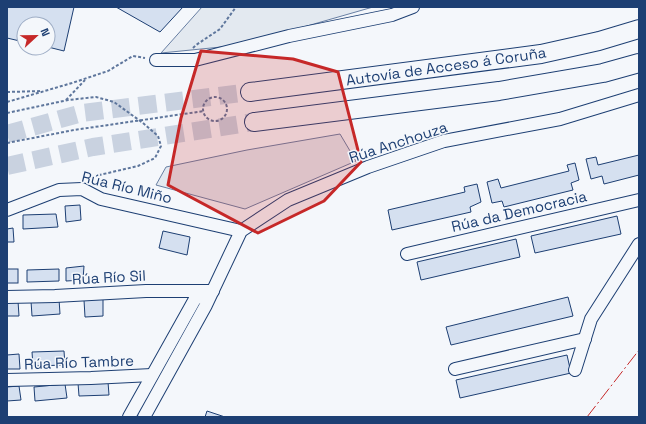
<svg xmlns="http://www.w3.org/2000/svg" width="646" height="424" viewBox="0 0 646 424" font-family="'Space Grotesk',sans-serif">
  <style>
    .green { fill: #e3e9f0; stroke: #687fa3 }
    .building { fill: #d5e0f0; stroke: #1d3f73 }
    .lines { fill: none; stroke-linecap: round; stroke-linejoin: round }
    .highway-tunnel { stroke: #c9d2e0; stroke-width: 18; stroke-dasharray: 18 9; stroke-linecap: butt }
    .minor-casing { stroke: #1d3f73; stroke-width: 14 }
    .highway-casing { stroke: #1d3f73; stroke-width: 20 }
    .path { stroke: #5e769c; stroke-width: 2; stroke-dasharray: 3 2; stroke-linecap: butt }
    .minor { stroke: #f4f7fb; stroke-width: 12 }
    .highway { stroke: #f4f7fb; stroke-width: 18 }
    .power { stroke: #c62828; stroke-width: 1; stroke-dasharray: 14 3 2 3; stroke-linecap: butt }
    .marked { fill: #c62828; fill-opacity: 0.2; stroke: #c62828; stroke-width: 3; stroke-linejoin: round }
    .labels { text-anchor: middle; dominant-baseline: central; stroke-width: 3; stroke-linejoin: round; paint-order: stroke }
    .street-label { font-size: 15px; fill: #1d3f73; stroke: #f4f7fb }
  </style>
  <rect width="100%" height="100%" fill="#f4f7fb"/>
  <!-- green -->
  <g class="green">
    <polygon points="202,7 373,7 241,45 161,53"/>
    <polygon points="340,134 356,161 245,209 156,185 166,167 247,150"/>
  </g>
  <!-- building -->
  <g class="building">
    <polygon points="7,7 74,7 64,51 48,47 48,24 24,24 24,42 7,38"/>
    <polygon points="116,7 183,7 160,32"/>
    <polygon points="639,155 639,175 604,184 602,176 591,179 586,159 596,157 598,165"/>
    <polygon points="575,163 579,180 571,183 573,190 504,207 502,201 492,203 487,182 498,179 501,188 569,171 567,165"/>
    <polygon points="477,184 481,202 470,207 471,212 392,230 388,210 465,192 464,187"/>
    <polygon points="80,205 81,220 66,222 65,206"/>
    <polygon points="56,214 58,227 23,229 23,215"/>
    <polygon points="617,216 621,234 535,253 531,236"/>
    <polygon points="13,228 14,242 7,242 7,229"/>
    <polygon points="163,231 190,237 187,255 159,248"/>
    <polygon points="516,239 520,257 421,280 417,262"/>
    <polygon points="84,266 83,280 66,281 66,268"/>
    <rect x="7" y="269" width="11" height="14"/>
    <polygon points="59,269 59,281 27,282 27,270"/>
    <polygon points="568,297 573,316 451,345 446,327"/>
    <polygon points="59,299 60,314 32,316 31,301"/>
    <polygon points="103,299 103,316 85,317 84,300"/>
    <polygon points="18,301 19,316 7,316 7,302"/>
    <polygon points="64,351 65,365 33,366 32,352"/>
    <polygon points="19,354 20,369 7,369 7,355"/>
    <polygon points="567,355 571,373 460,398 456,380"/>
    <polygon points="108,382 109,395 79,396 78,383"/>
    <polygon points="65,384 67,398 35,401 34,387"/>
    <polygon points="19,386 21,400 7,401 7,387"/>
    <polygon points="207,411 225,417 205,417"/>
  </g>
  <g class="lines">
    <!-- highway-tunnel -->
    <g class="highway-tunnel">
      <polyline points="7,134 82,113 250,92"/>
      <polyline points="7,166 93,147 254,122"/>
    </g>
    <defs>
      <g id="minor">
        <polyline points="156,60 195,60 289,36 392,15 413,7"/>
        <polyline points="7,210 59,190 82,189 101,199 241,231"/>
        <polyline points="407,254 639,200"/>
        <polyline points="7,297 55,296 146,291 213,291"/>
        <polyline points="455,369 585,339"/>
        <polyline points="575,370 591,319 639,244"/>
        <polyline points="7,380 91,378 152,375"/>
        <polyline points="129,417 195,299 210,292"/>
        <polyline points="144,417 206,305 241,231 288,200 368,167 444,141 560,119 639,95"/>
      </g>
      <g id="highway">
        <polyline points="250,92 541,54 599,41 639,29"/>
        <polyline points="254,122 499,91 603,73 639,63"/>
      </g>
    </defs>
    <!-- minor casing -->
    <use href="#minor" class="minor-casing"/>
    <!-- highway casing -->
    <use href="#highway" class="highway-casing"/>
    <!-- path -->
    <g class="path">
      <polyline points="193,48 196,45 220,29 236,7"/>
      <polyline points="7,92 42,91"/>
      <circle cx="215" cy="109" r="12"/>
      <polyline points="66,100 85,80"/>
      <polyline points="7,102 72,83 108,71 133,56 145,58"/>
      <polyline points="7,113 68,100 96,97 114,102 143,123 158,136 161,146 155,158 138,166 95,176"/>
      <polyline points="7,143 74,130 204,111"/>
    </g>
    <!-- minor -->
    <use href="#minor" class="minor"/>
    <!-- highway -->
    <use href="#highway" class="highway"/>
    <!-- power -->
    <polyline class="power" points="587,417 639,350"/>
  </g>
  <!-- marked area -->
  <path class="marked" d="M201,51l92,8 45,13 23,90 -37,39 -66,32 -90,-48 13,-67z"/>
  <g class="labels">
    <!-- street labels -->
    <g class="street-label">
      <text transform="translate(446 66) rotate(-8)">Autovía de Acceso á Coruña</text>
      <text transform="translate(398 142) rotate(-18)">Rúa Anchouza</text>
      <text transform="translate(127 187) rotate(14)">Rúa Río Miño</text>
      <text transform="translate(519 211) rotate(-13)">Rúa da Democracia</text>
      <text transform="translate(109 277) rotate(-3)">Rúa Río Sil</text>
      <text transform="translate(79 362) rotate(-2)">Rúa Río Tambre</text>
    </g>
  </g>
  <!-- border -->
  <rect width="646" height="424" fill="none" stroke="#1d3f73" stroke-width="16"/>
  <!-- north arrow -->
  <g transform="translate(36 36) rotate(68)"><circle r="19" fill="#f4f7fb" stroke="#9eadc5"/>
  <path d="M0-3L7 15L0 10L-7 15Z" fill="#c62828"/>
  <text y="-6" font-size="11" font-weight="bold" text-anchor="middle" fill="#1d3f73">N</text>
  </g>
</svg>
